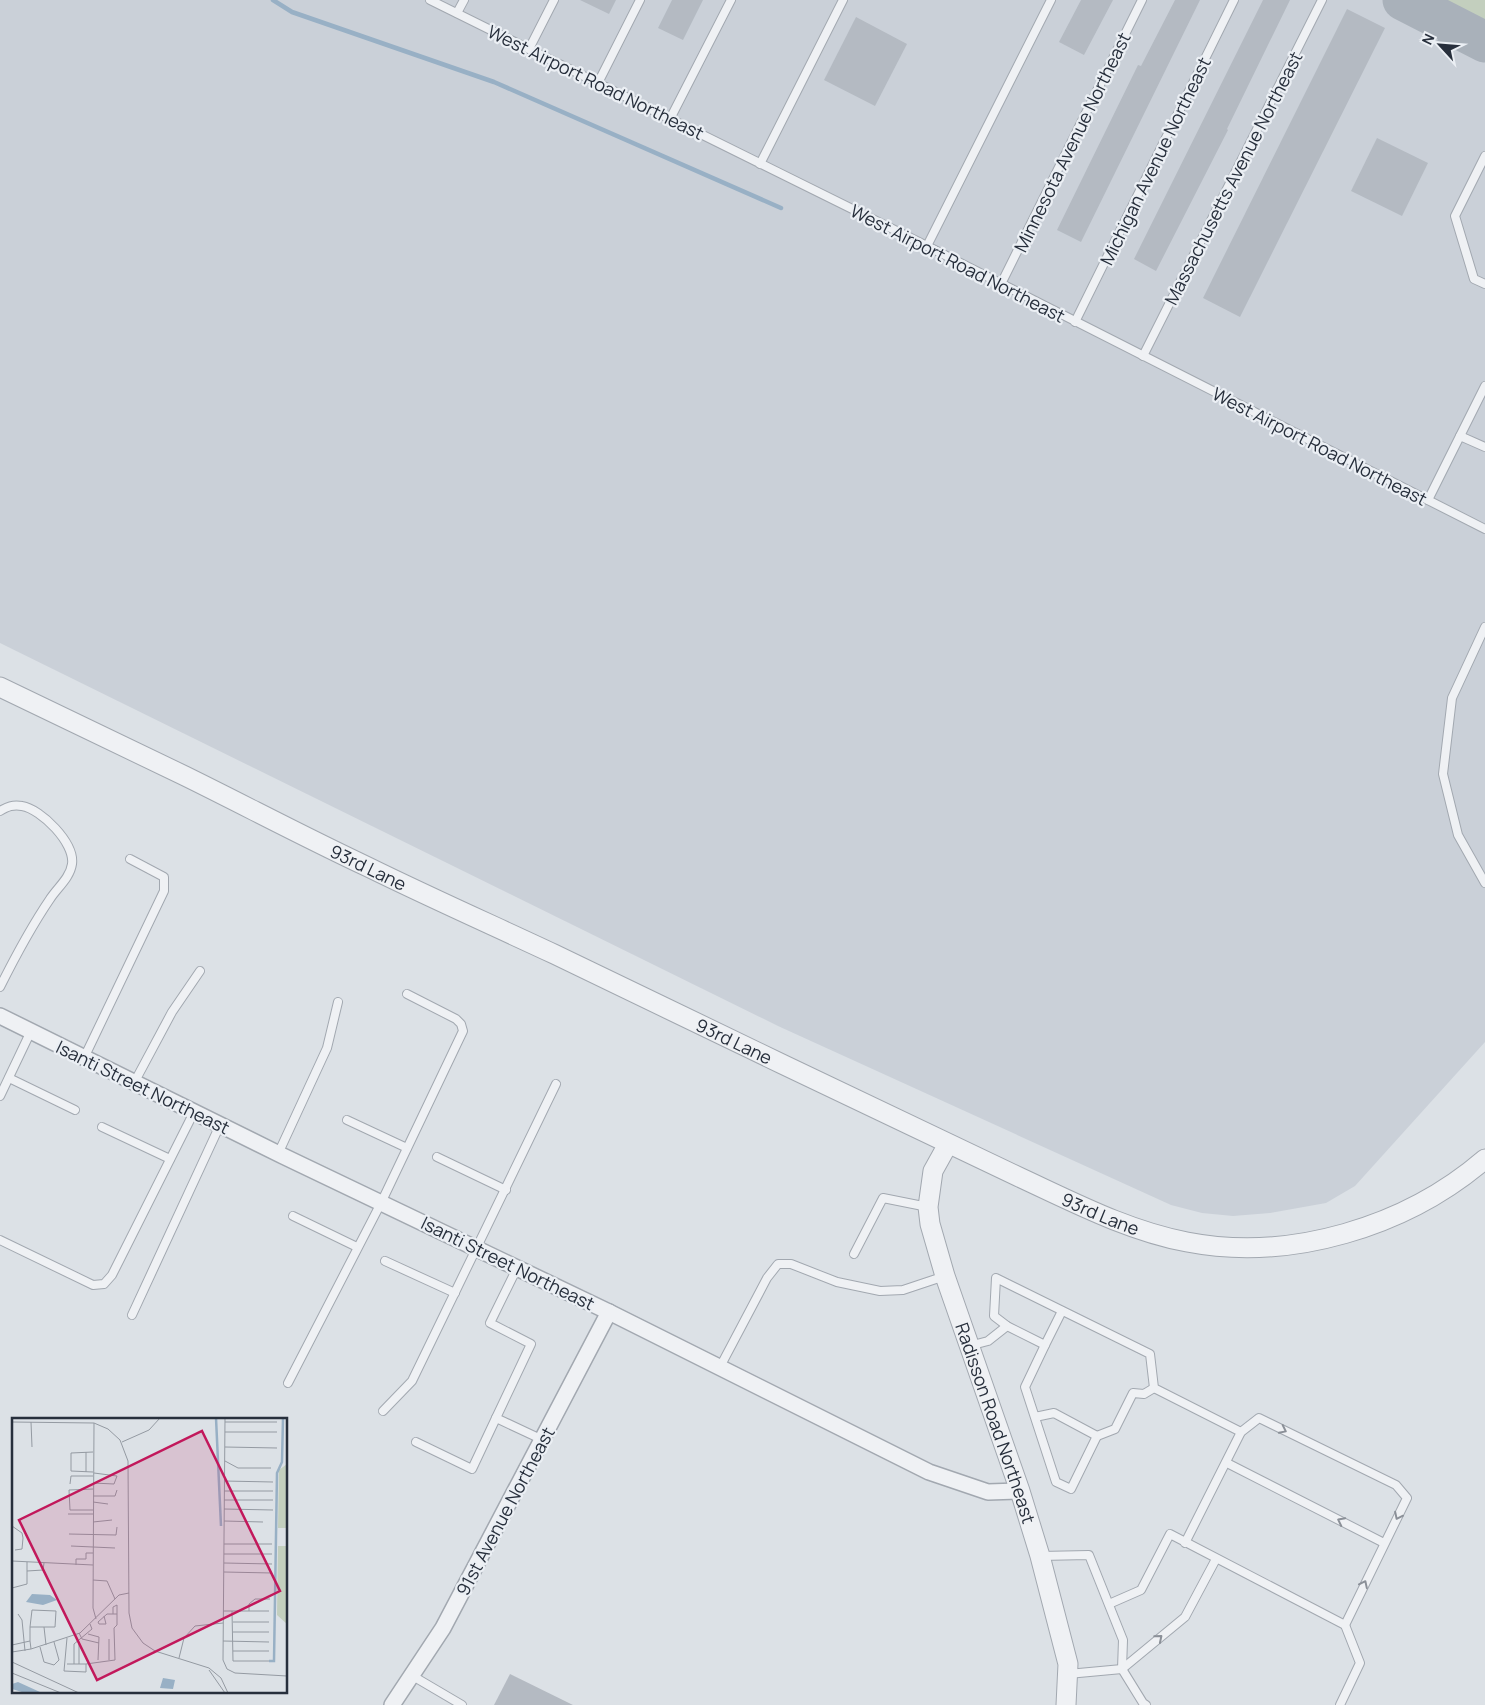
<svg xmlns="http://www.w3.org/2000/svg" width="1485" height="1705" viewBox="0 0 1485 1705" font-family="Manrope,sans-serif">
  <style>
    .built { fill: #cad0d8 }
    .green { fill: #c3cfbe }
    .lines { fill: none; stroke-linecap: round; stroke-linejoin: round }
    .stream { stroke: #98b0c5; stroke-width: 4.5 }
    .taxiway { stroke: #a9b1ba; stroke-width: 41 }
    .building { fill: #b4bac2 }
    .service-casing { stroke: #a2a8b0; stroke-width: 10 }
    .minor-casing { stroke: #a2a8b0; stroke-width: 18 }
    .tertiary-casing { stroke: #a2a8b0; stroke-width: 21 }
    .service { stroke: #eff1f4; stroke-width: 8 }
    .minor { stroke: #eff1f4; stroke-width: 15 }
    .tertiary { stroke: #eff1f4; stroke-width: 19 }
    .oneway { stroke: #8b9098 }
    .labels { text-anchor: middle; dominant-baseline: central; stroke-width: 4.5; stroke-linejoin: round; paint-order: stroke }
    .street-label { font-size: 18px; fill: #272f3c; stroke: #ebeff4 }
    .inset-river { fill: none; stroke: #98b0c5; stroke-width: 2.5 }
    .inset-road { fill: none; stroke: #949aa2; stroke-width: 1 }
    .view { fill: #c2185b; fill-opacity: 0.15; stroke: #c2185b; stroke-width: 2.5 }
    .inset-edge { fill: none; stroke: #272f3c; stroke-width: 2.5 }
  </style>
  <rect width="100%" height="100%" fill="#dce1e6"/>
  <!-- built -->
  <polygon class="built" points="0,0 1485,0 1485,1042 1355,1186 1326,1203 1270,1213 1233,1216 1202,1213 1171,1205 778,1026 0,643"/>
  <!-- green -->
  <polygon class="green" points="1439,0 1485,0 1485,24"/>
  <g class="lines">
    <!-- stream -->
    <polyline class="stream" points="273,0 292,12 494,82 781,208"/>
    <!-- taxiway -->
    <polyline class="taxiway" points="1403,0 1485,42"/>
  </g>
  <!-- building -->
  <g class="building">
    <polygon points="580,0 616,0 609,14"/>
    <polygon points="672,0 703,0 683,40 658,28"/>
    <polygon points="1081,0 1113,0 1084,55 1059,42"/>
    <polygon points="1175,0 1200,0 1081,242 1057,230 1138,65 1141,66"/>
    <polygon points="1263,0 1290,0 1227,129 1228,130 1156,271 1134,259"/>
    <polygon points="1347,9 1385,28 1240,317 1203,298"/>
    <polygon points="856,17 907,44 875,106 824,80"/>
    <polygon points="1377,138 1428,163 1402,216 1351,191"/>
    <polygon points="510,1674 573,1705 494,1705"/>
  </g>
  <g class="lines">
    <defs>
      <g id="service">
        <polyline points="430,0 927,246 1485,529"/>
        <polyline points="457,13 464,0"/>
        <polyline points="529,49 554,0"/>
        <polyline points="598,83 640,0"/>
        <polyline points="670,119 731,0"/>
        <polyline points="1485,156 1455,216 1474,279 1485,284"/>
        <polyline points="760,164 843,0"/>
        <polyline points="927,246 1051,0"/>
        <polyline points="1001,284 1142,0"/>
        <polyline points="1075,322 1234,0"/>
        <polyline points="1143,356 1322,0"/>
        <polyline points="1460,436 1485,447"/>
        <polyline points="1428,500 1485,386"/>
        <polyline points="1485,627 1452,698 1443,774 1458,835 1485,883"/>
        <path d="M0,811c7,-4 13,-7 22,-5 19,3 53,37 50,58 -2,14 -15,24 -22,35 -19,28 -35,58 -50,88"/>
        <polyline points="84,1058 164,891 164,877 130,859"/>
        <polyline points="9,1078 75,1110"/>
        <polyline points="134,1083 172,1012 200,971"/>
        <polyline points="0,1096 31,1031"/>
        <polyline points="347,1120 407,1148"/>
        <polyline points="102,1127 170,1159"/>
        <polyline points="278,1154 327,1048 338,1002"/>
        <polyline points="437,1157 506,1190"/>
        <polyline points="293,1216 357,1247"/>
        <polyline points="0,1240 93,1285 104,1284 112,1275 194,1112"/>
        <polyline points="854,1254 883,1198 928,1207"/>
        <polyline points="385,1261 455,1293"/>
        <polyline points="517,1268 490,1323 531,1344 496,1418 543,1440"/>
        <polyline points="1062,1311 1045,1345 1007,1326 994,1316 996,1278 1150,1354 1154,1388 1241,1432"/>
        <polyline points="132,1315 220,1125"/>
        <polyline points="969,1346 988,1341 1007,1326"/>
        <polyline points="720,1367 767,1278 778,1264 791,1264 837,1282 880,1291 903,1290 945,1276"/>
        <polyline points="288,1383 381,1203 463,1031 461,1024 456,1019 407,994"/>
        <polyline points="383,1411 412,1381 556,1084"/>
        <polyline points="1035,1417 1054,1413 1097,1436 1071,1489 1056,1482 1025,1387 1045,1345"/>
        <polyline points="1097,1436 1115,1429 1133,1393 1144,1394 1154,1388"/>
        <polyline points="416,1442 472,1469 496,1418"/>
        <polyline points="1227,1463 1384,1543"/>
        <polyline points="1185,1543 1241,1432 1259,1418 1396,1485 1407,1498 1345,1625"/>
        <polyline points="1040,1556 1089,1555 1123,1640 1122,1669 1143,1703 1146,1705"/>
        <polyline points="1109,1604 1141,1590 1170,1534 1345,1625 1360,1663 1340,1705"/>
        <polyline points="1068,1674 1122,1669 1185,1617 1216,1559"/>
        <polyline points="411,1675 462,1705"/>
      </g>
      <g id="minor">
        <polyline points="0,1016 283,1156 609,1312 929,1472 988,1492 1020,1491"/>
        <polyline points="392,1705 443,1628 609,1312"/>
      </g>
      <g id="tertiary">
        <path id="s1" d="M0,687c62,30 123,59 185,89 61,30 121,62 183,91 61,30 124,58 186,87 76,36 152,74 228,110 79,38 158,76 237,113 54,25 109,54 168,65 103,20 219,-15 298,-83"/>
        <path id="s2" d="M948,1144l-15,27 -5,36 2,17 15,52 75,215 20,65 28,108 -2,41"/>
      </g>
    </defs>
    <!-- service casing -->
    <use href="#service" class="service-casing"/>
    <!-- minor casing -->
    <use href="#minor" class="minor-casing"/>
    <!-- tertiary casing -->
    <use href="#tertiary" class="tertiary-casing"/>
    <!-- service -->
    <use href="#service" class="service"/>
    <!-- minor -->
    <use href="#minor" class="minor"/>
    <!-- tertiary -->
    <use href="#tertiary" class="tertiary"/>
  </g>
  <!-- one-way arrows -->
  <defs><path id="oneway-chevron" d="M-2-3.5L2.5 0L-2 3.5" fill="none" stroke-width="1.6" stroke-linecap="round" stroke-linejoin="round" transform="scale(1.25)"/></defs>
  <g class="oneway">
    <use href="#oneway-chevron" transform="translate(1283 1430) rotate(26)"/>
    <use href="#oneway-chevron" transform="translate(1398 1516) rotate(116)"/>
    <use href="#oneway-chevron" transform="translate(1341 1521) rotate(-153)"/>
    <use href="#oneway-chevron" transform="translate(1364 1584) rotate(-64)"/>
    <use href="#oneway-chevron" transform="translate(1159 1638) rotate(-40)"/>
  </g>
  <g class="labels">
    <!-- street labels -->
    <g class="street-label">
      <text transform="translate(596 82) rotate(26)">West Airport Road Northeast</text>
      <text transform="translate(1072 142) rotate(-64)">Minnesota Avenue Northeast</text>
      <text transform="translate(1155 161) rotate(-64)">Michigan Avenue Northeast</text>
      <text transform="translate(1233 178) rotate(-63)">Massachusetts Avenue Northeast</text>
      <text transform="translate(958 263) rotate(27)">West Airport Road Northeast</text>
      <text transform="translate(1320 446) rotate(27)">West Airport Road Northeast</text>
      <text stroke="none"><textPath href="#s1" startOffset="410">93rd Lane</textPath></text>
      <text stroke="none"><textPath href="#s1" startOffset="815">93rd Lane</textPath></text>
      <text transform="translate(143 1087) rotate(26)">Isanti Street Northeast</text>
      <text stroke="none"><textPath href="#s1" startOffset="1220">93rd Lane</textPath></text>
      <text transform="translate(508 1263) rotate(26)">Isanti Street Northeast</text>
      <text stroke="none"><textPath href="#s2" startOffset="294">Radisson Road Northeast</textPath></text>
      <text transform="translate(505 1511) rotate(-62)">91st Avenue Northeast</text>
    </g>
  </g>
  <!-- overview -->
  <g transform="translate(12 1418)">
    <rect width="275" height="275" fill="#dce1e6"/>
    <path d="M275,46v64h-9l1,-58zM266,128h9v78l-10,-9z" fill="#c3cfbe"/>
    <path d="M20,176l18,1 7,5 -14,5 -17,-3zM151,260l12,2 -2,9 -13,-1zM6,264l22,10 -15,1 -13,-4v-5z" fill="#98b0c5"/>
    <path class="inset-river" d="M204,0l5,108M257,243h5l3,-188 5,-11 1,-44"/>
    <path class="inset-road" d="M213,0l-2,242 4,9 8,4 52,3M0,4l82,1 14,6 12,11 8,21 1,152 3,15 11,15 12,8 54,17 12,10 7,15M19,4l1,25M213,4h52M82,5l-1,185 3,11M213,14h52M110,24l27,-12 11,-12M213,29l52,1M74,34v20M213,43l13,7h33M81,54l-22,-1v-18l22,-1M212,63l49,1M81,65l21,1 3,-8 -23,-3M58,66l1,-8h22M212,73h49M81,78h22l2,-6M212,82h49M81,84l15,2M212,91l49,1M81,92h-23l-1,-20 24,-1M56,96h25M212,103l39,1M81,104l19,-2M0,108l10,7 1,5 -1,11 -7,1M57,116l47,1 1,-8M212,126h48M59,128l44,2M212,136h48M0,143l81,4M15,144v9l16,-1 1,-7M212,145l48,1M64,147v-6h10v-6h7M212,154l48,1M81,162l14,1 8,18M0,170l15,-4v-13M211,193h46M220,193l1,50h36M237,193v-7l6,-5h15M6,196l4,6 3,31M92,198l2,8h-7l-1,-2 9,-8h6M221,204h36M18,209l2,-17 24,1 -1,16h-11M221,214h36M67,215l3,6 17,4M76,216l11,3 -1,23M18,223v-14h14l2,18M211,223l46,1M0,227l18,-4 1,8M28,229l4,15 10,3 5,-5 -5,-18M221,233h36M0,234l19,-3 49,-16 39,-38 10,-2M167,240l5,-20 11,-12 28,-3M97,242v-21M0,244l67,31M55,246h19v8l-22,-1 3,-33M62,246v-20l18,-15 -2,-5M67,246v-21M74,246l29,-4 -1,-32 3,-3v-20l-4,2v7h4M197,252l16,23M0,255l49,20"/>
    <path class="view" d="M190,13l78,160 -183,89 -78,-160z"/>
    <rect width="275" height="275" class="inset-edge"/>
  </g>
  <!-- north arrow -->
  <g transform="translate(1440 45) rotate(296)" stroke="#ebeff4" stroke-width="4" paint-order="stroke">
  <path d="M0-4L9 19L0 12L-9 19Z" fill="#272f3c"/>
  <text y="-8" font-size="14" font-weight="bold" text-anchor="middle" fill="#272f3c">N</text>
  </g>
</svg>
